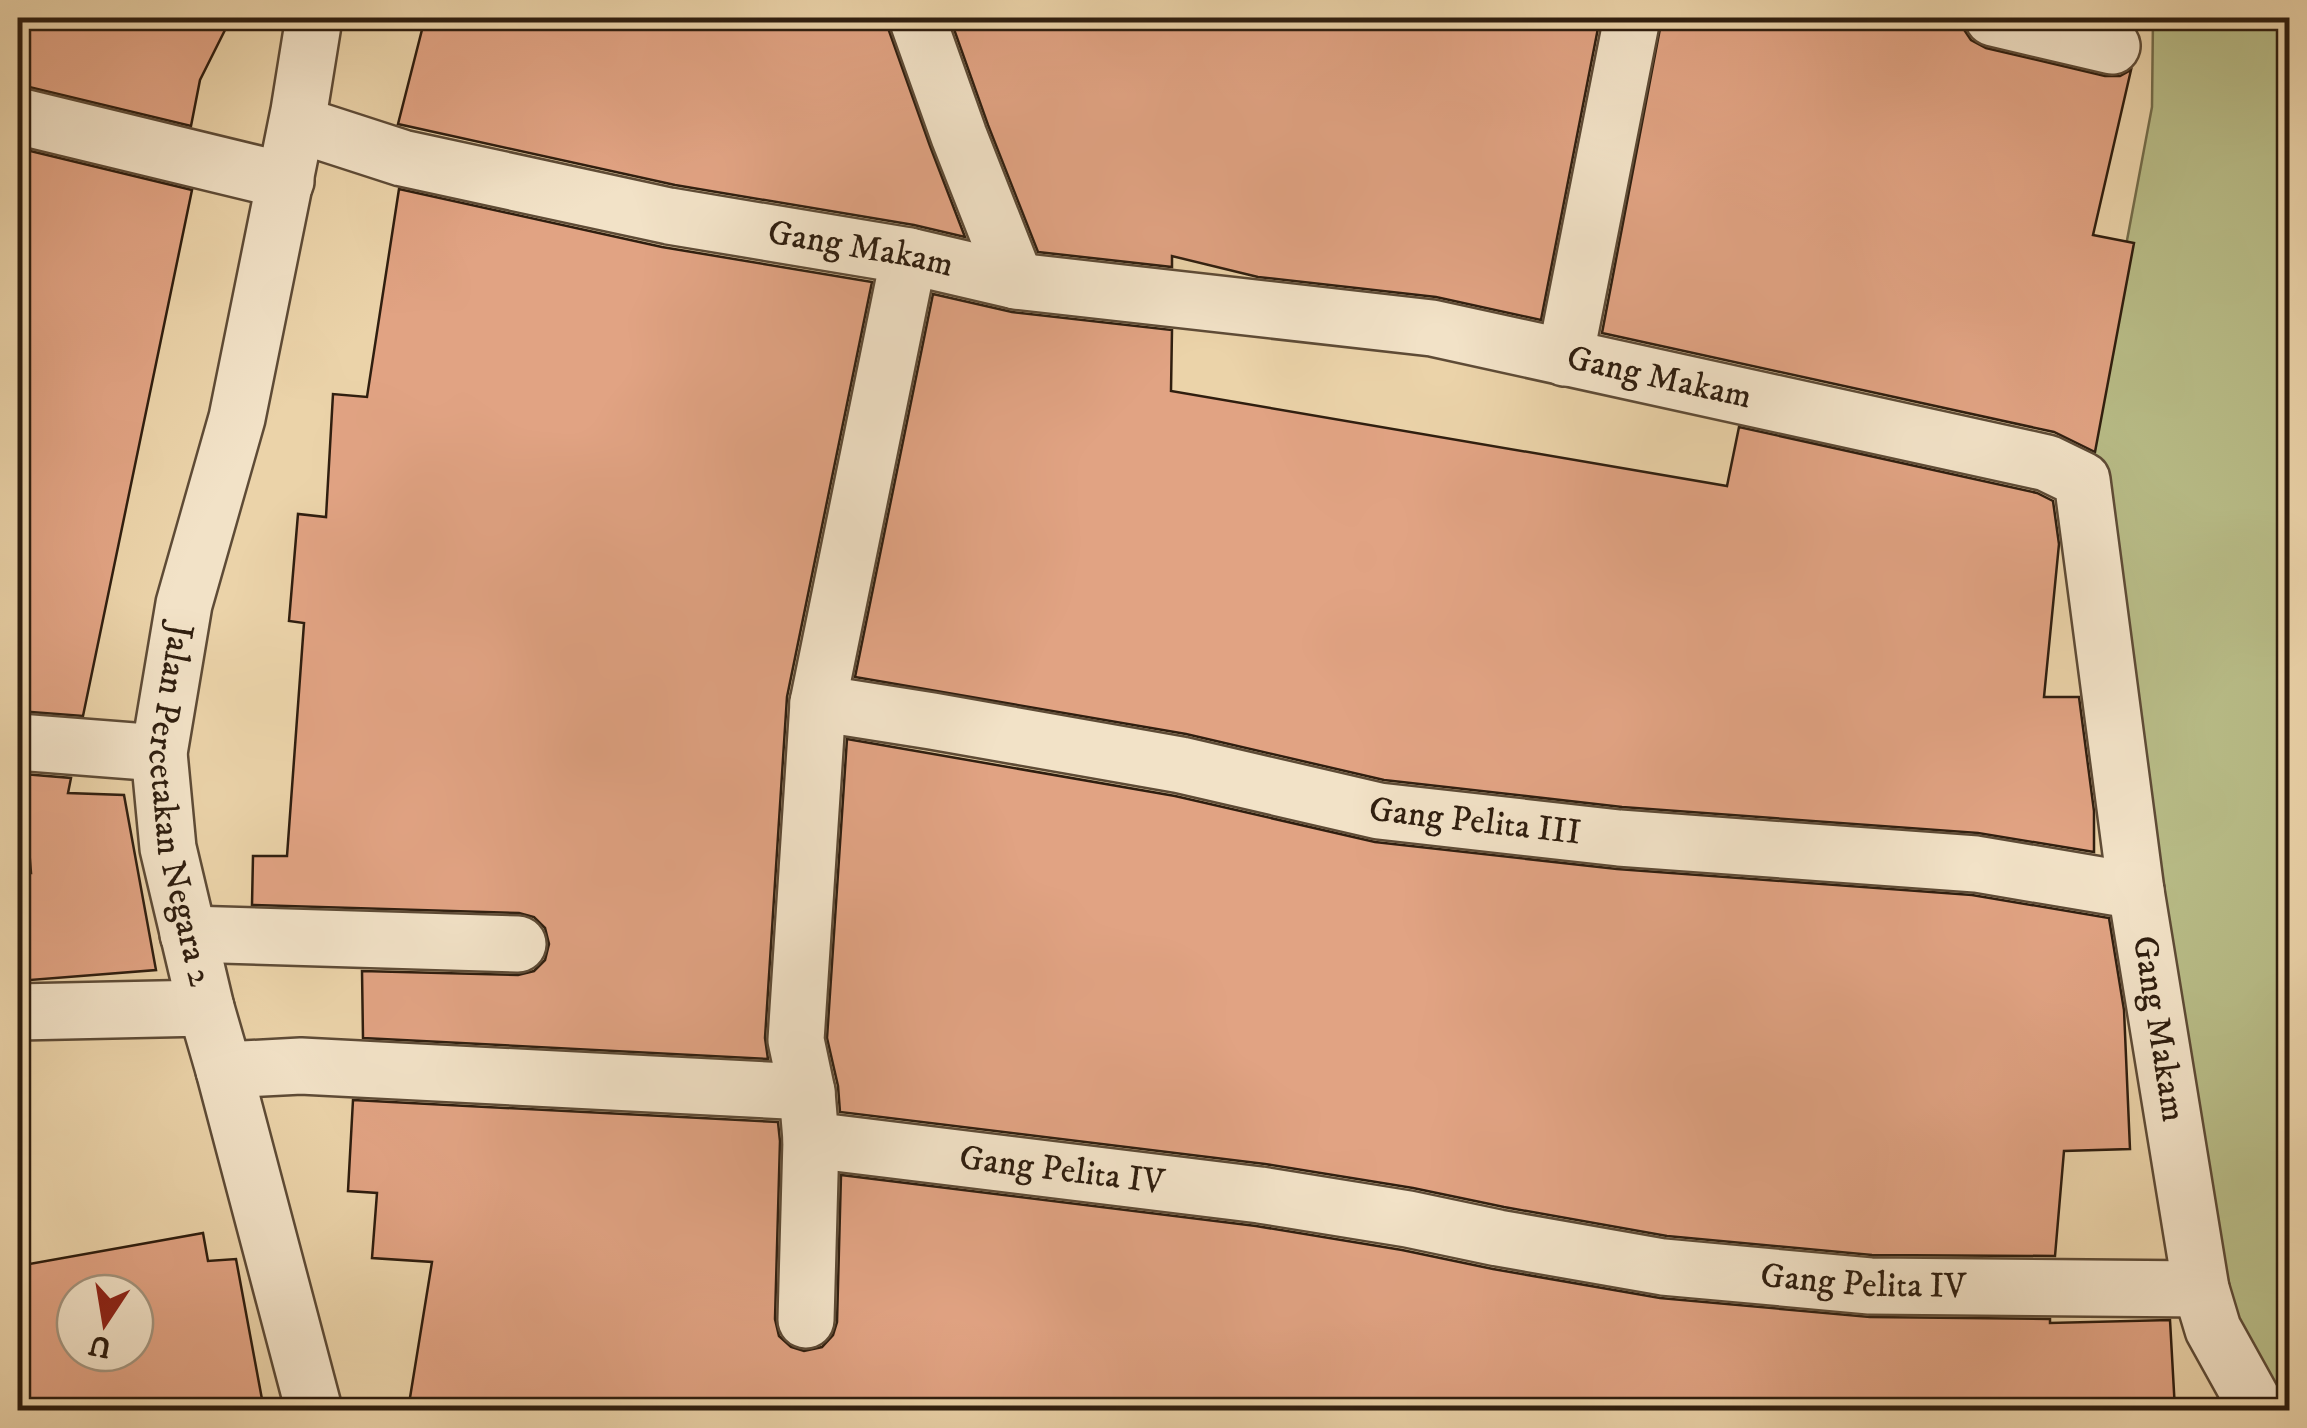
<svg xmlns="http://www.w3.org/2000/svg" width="2307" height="1428" viewBox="0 0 2307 1428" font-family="'IM FELL DW Pica',serif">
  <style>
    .green { fill: #b8bc87; stroke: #746d4b; stroke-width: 2.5 }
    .building { fill: #e1a383; stroke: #2f1e0f; stroke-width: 2.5; fill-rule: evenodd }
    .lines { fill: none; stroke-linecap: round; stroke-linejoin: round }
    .minor-casing { stroke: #5e4b36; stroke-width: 60 }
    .tertiary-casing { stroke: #5e4b36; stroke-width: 60 }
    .minor { stroke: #f2e2c7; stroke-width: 55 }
    .tertiary { stroke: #f2e2c7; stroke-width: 55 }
    .labels { text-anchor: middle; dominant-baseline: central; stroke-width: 10; stroke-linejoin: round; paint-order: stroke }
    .street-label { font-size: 35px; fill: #2f1e0f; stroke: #f2e2c7 }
  </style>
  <rect width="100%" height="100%" fill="#ebd3a9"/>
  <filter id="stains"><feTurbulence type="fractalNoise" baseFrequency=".002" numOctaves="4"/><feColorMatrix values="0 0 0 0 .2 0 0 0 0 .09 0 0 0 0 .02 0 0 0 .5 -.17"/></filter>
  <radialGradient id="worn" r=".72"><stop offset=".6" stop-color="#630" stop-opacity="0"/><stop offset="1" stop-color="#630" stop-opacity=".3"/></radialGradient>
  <!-- green -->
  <polygon class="green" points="2153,18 2289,18 2289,1410 2258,1410 2213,1329 2082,480 2152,107"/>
  <!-- building -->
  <g class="building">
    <polygon points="18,18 231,18 200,80 191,126 25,86 18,86"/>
    <polygon points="425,18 887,18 888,28 930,146 965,237 914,225 675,185 398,124"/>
    <polygon points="950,18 1600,18 1541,320 1436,297 1258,277 1172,256 1172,267 1038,252 988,125"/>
    <polygon points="1662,18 1963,18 1963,28 1971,40 1986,48 2105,76 2120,76 2131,70 2093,235 2134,243 2095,452 2054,432 1602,333"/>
    <polygon points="18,148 192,190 83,716 18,711"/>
    <polygon points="399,189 662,247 872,282 787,697 765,1038 768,1059 363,1038 362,971 518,975 534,971 545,960 549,944 545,928 534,917 519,913 252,905 253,856 287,856 304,623 289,621 298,514 326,517 333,394 367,397"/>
    <polygon points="933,294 1012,312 1172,330 1171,391 1727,486 1739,427 2037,493 2053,501 2059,544 2044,697 2079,697 2094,811 2094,852 1978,833 1622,807 1384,780 1186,734 855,677"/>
    <polygon points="847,739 1175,796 1375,842 1617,869 1972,895 2109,918 2124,1010 2130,1149 2064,1151 2055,1256 1872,1255 1667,1236 1504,1207 1413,1188 1265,1164 840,1112 838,1086 827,1038"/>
    <polygon points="23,774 71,778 68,793 124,795 156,970 18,981 18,873 31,873"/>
    <polygon points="353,1100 778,1122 780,1141 775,1319 779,1336 791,1347 804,1351 822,1347 833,1335 837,1322 841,1175 1256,1226 1402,1250 1493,1269 1660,1298 1870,1317 2050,1319 2050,1323 2170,1320 2175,1410 408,1410 432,1262 372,1258 377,1193 348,1191"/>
    <path d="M203,1233l5,28 28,-2 28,151h-246v-144zM75,1293h60v60h-60z"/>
  </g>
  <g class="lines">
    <defs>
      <g id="minor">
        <polyline points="917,18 959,136 1016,281"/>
        <polyline points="1993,18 2112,46"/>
        <polyline points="18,116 286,181"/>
        <path id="s1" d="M297,124l105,34 267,58 240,40 107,25 416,47 615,135 35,17 54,411 65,398 12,40 45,81"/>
        <path id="s2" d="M909,256l-91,447 -22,337 11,52 4,48 449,55 148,24 90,19 165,29 207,19 331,3"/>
        <polyline points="1565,358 1632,18"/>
        <path id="s3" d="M818,703l114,18 249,44 198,46 240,27 357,26 160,27"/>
        <polyline points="18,742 159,753"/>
        <polyline points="188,934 518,944"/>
        <polyline points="18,1012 206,1008"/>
        <polyline points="224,1070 301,1066 807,1092"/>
        <polyline points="806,1320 811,1140"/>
      </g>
      <g id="tertiary">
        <path id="s4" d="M314,18l-15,93 -62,307 -53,186 -25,149 9,95 38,160 18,62 90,340"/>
      </g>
    </defs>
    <!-- minor casing -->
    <use href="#minor" class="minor-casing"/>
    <!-- tertiary casing -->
    <use href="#tertiary" class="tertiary-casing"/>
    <!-- minor -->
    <use href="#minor" class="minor"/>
    <!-- tertiary -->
    <use href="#tertiary" class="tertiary"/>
  </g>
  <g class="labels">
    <!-- street labels -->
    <g class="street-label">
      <text stroke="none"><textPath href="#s1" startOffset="578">Gang Makam</textPath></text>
      <text stroke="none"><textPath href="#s1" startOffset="1388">Gang Makam</textPath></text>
      <text stroke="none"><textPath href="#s4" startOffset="805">Jalan Percetakan Negara 2</textPath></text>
      <text stroke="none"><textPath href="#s3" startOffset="668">Gang Pelita III</textPath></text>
      <text stroke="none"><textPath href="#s1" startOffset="2378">Gang Makam</textPath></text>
      <text stroke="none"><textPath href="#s2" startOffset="1148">Gang Pelita IV</textPath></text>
      <text stroke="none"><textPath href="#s2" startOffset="1958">Gang Pelita IV</textPath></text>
    </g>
  </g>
  <!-- margin -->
  <rect width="2307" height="1428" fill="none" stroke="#ebd3a9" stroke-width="60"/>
  <rect x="20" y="20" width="2267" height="1388" fill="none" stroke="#2f1e0f" stroke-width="5"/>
  <rect x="30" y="30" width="2247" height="1368" fill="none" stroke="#2f1e0f" stroke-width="2.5"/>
  <!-- north arrow -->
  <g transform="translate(105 1323) rotate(192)"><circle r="48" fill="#f2e2c7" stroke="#a4947d" stroke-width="2.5"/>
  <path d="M0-8L18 38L0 25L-18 38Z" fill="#8f2418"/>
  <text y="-15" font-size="28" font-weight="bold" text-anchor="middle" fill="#2f1e0f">U</text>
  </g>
  <rect width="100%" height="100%" filter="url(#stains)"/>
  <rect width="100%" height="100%" fill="url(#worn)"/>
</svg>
